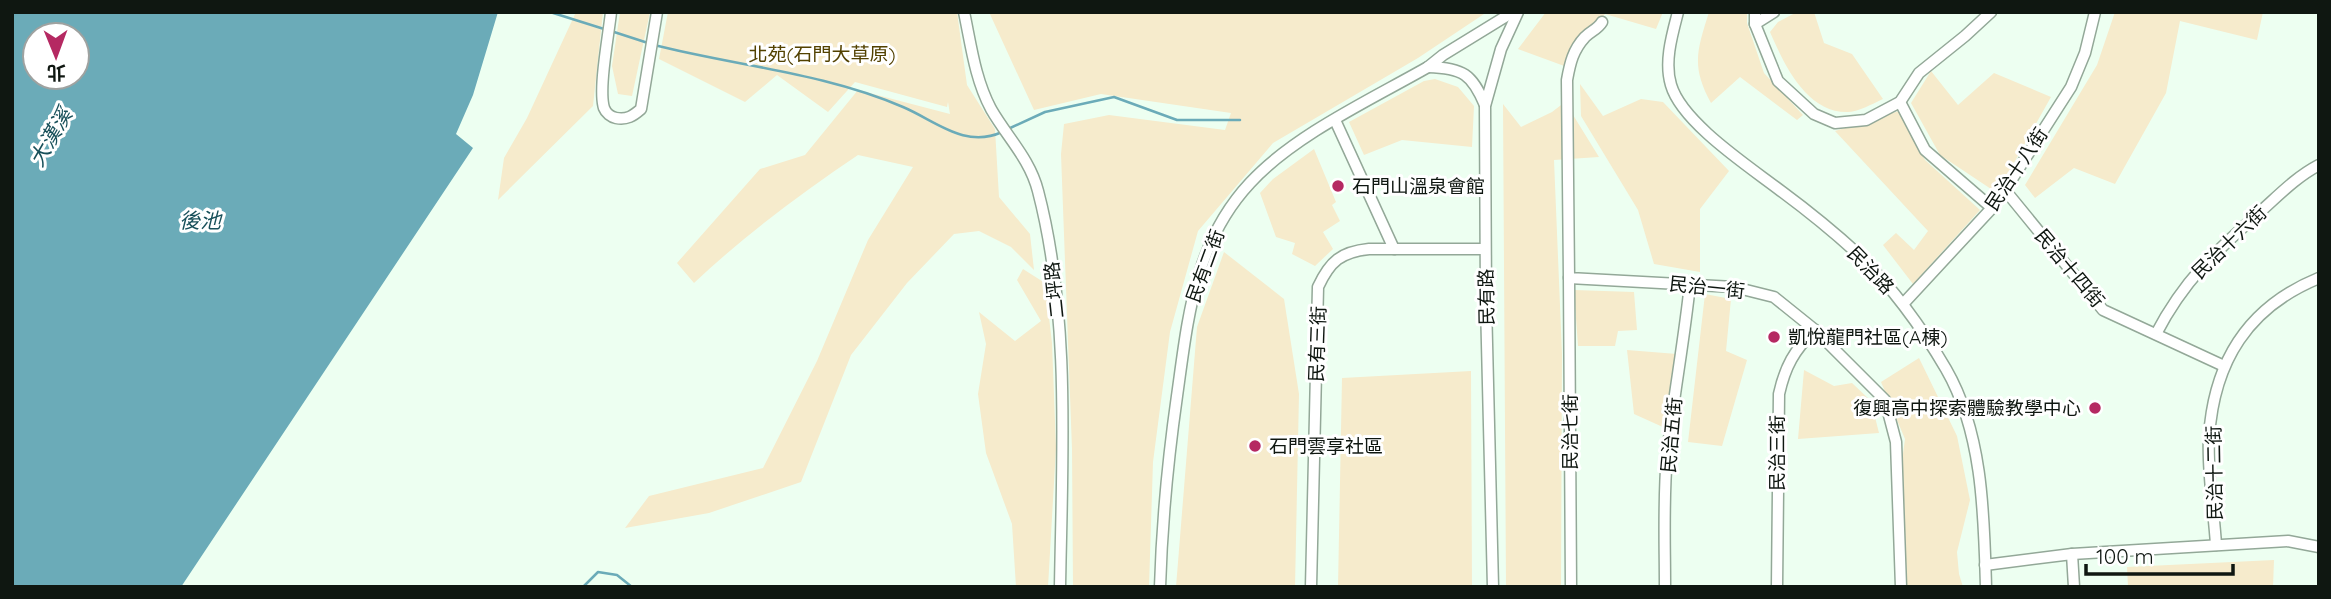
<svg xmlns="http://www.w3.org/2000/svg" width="2331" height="599" viewBox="0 0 2331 599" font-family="Quicksand,'Noto Sans TC',sans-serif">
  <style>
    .green { fill: #f6ebcc }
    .water { fill: #6babb8; fill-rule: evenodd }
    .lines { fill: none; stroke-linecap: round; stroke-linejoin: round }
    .stream { stroke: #6babb8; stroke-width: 2.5 }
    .minor-casing { stroke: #93a898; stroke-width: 13 }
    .minor { stroke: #fff; stroke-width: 10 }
    .poi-dot { fill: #b52962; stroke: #fff; stroke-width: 2.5 }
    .labels { text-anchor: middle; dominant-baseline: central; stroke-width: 6; stroke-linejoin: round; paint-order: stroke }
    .park-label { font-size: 19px; fill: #524100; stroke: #fff }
    .street-label { font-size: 19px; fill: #0f1711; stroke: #fff }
    .poi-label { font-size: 19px; fill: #0f1711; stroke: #fff; text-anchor: start }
    .water-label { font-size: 21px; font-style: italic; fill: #18505a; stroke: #fff }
  </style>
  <rect width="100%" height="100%" fill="#edfff1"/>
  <!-- green -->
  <g class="green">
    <polygon points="576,12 603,12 593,106 498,200 504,158 527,118"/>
    <polygon points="620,12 650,12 632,96 618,94 612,66"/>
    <path d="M668,12h289l10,73 28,44 4,68 31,37 4,36 -23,-23 -32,-16 -25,3 -47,49 -56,72 -50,127 -92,31 -84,15 24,-32 114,-28 54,-107 51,-121 45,-73 -55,-12c-58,39 -113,80 -164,128l-17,-20 83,-94 45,-14 53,-65 92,24 -2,-12 -1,5 -92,-25 -27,30 -51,-37 -32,27 -86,-43z"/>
    <polygon points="989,12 1487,12 1418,58 1273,143 1198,231 1170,332 1153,462 1149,587 1073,587 1072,449 1061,154 1064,124 1109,115 1225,130 1231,113 1101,94 1034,110"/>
    <polygon points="1546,12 1663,12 1656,29 1605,14 1567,67 1518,49"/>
    <path d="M1709,12h38v11l17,50 39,42 -6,5 -57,-43 -29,26c-20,-37 -14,-52 -2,-91z"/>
    <path d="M1797,12h17l10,31 28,11 31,45c-11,5 -25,13 -36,13 -41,0 -63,-48 -77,-80l8,-10z"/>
    <polygon points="2115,12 2263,12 2257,40 2180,21 2166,93 2115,184 2074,168 2035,198 2025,185 2097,65"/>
    <polygon points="1931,71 1958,105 1994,73 2051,97 1997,193 1940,155 1911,103"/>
    <polygon points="1435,79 1458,87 1474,106 1472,147 1402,140 1364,155 1349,122 1424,81"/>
    <polygon points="1580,84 1603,116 1641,99 1663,102 1729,171 1700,209 1700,272 1654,264 1638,210 1581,116"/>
    <polygon points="1565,102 1599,157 1554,160 1562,354 1561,587 1506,587 1503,104 1521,127 1552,112"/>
    <polygon points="1899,111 1925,160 1980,210 1913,284 1883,245 1896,233 1914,250 1928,231 1835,131"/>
    <polygon points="1314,149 1336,202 1332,205 1340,221 1323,232 1333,249 1315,266 1292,254 1295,243 1276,237 1260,193 1273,179"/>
    <polygon points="1224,252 1284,299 1299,394 1295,587 1176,587 1197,327"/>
    <polygon points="1023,269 1045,283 1052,343 1056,448 1048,587 1016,587 1012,524 986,453 978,394 986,344 979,312 1015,341 1041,321 1017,280"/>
    <polygon points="1574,290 1634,292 1637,330 1618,331 1615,346 1578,346"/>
    <polygon points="1705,294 1731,299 1726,351 1747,360 1722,446 1688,442"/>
    <polygon points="1627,350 1677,354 1665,428 1634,414"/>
    <polygon points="1919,358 1957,436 1970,500 1957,552 1959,574 1963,587 1907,587 1901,468 1905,439 1881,382"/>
    <polygon points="1804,370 1834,386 1852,383 1871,401 1879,433 1798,439"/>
    <polygon points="1471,371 1472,587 1338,587 1342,378"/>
    <polygon points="2274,560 2273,587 2128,587 2127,567"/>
  </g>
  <!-- water -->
  <path class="water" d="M12,12h486l-25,83 -17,39 17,14 -292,439h-169zM35,35h42v42h-42z"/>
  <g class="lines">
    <!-- stream -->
    <g class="stream">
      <polyline points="550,12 604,29"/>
      <polyline points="611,31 648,43"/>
      <path d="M654,45c83,21 171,28 249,62 33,14 62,42 99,25"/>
      <polyline points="1008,129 1045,112 1114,97 1177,120 1240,120"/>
      <polyline points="583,587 598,572 617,575 632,587"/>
    </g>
    <defs>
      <g id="minor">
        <path d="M611,12c-2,21 -13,77 -7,96 2,5 7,9 12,10 11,2 17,-2 25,-9l16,-97"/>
        <path d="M964,12c7,33 11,67 27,97 16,28 39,50 47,82 33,126 24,267 22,396"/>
        <path d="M1678,12c-6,23 -14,50 -7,73 11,38 79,82 110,106 27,20 53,41 78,64 34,33 63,73 87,114 37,64 38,146 40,218"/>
        <polyline points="1755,12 1755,24 1778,81 1814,114 1835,123 1866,120 1900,102 1919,73 1965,36 1991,12"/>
        <path d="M1602,22c-4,7 -11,9 -17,15 -12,13 -15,26 -18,43l2,198 165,9 40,10 41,33 70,70 11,42 5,145"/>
        <polyline points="1755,24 1774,12"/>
        <path d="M1428,67c35,1 44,7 57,38"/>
        <polyline points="1900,102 1925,150 1992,208"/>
        <polyline points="1335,120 1394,249"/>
        <polyline points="2005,190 2103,310 2224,366"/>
        <polyline points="1569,278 1571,587"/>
        <polyline points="1903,304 1992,208 2005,190 2071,87 2085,53 2095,12"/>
        <path d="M2156,334c28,-54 59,-82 104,-122 19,-17 36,-35 59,-47"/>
        <path d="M2216,545c-2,-34 -9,-74 -7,-108 5,-76 39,-130 110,-159"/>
        <polyline points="2072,554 2074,587"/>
        <polyline points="1985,565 2072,554 2288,541 2319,547"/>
        <path d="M1160,587c2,-65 8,-128 17,-191 11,-78 17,-153 73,-213 44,-48 122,-84 178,-116l15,-12 70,-43"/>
        <path d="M1311,587l7,-300c12,-26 23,-35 51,-38h116"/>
        <polyline points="1493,587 1486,303 1485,106 1501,49 1518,12"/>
        <path d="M1665,587c0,-43 -2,-88 2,-131 6,-57 17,-114 23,-172"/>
        <path d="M1777,587l2,-193c6,-27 15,-44 36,-64"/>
      </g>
    </defs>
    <!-- minor casing -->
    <use href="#minor" class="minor-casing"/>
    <!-- minor -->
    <use href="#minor" class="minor"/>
  </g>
  <!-- markers -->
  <g class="poi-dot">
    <circle cx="1338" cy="186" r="7"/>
    <circle cx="1774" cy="337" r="7"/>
    <circle cx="2095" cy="408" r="7"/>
    <circle cx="1255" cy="446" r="7"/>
  </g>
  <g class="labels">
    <!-- park labels -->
    <g class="park-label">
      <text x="822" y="54">北苑(石門大草原)</text>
    </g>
    <!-- street labels -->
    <g class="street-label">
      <text transform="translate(2016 169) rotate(-56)">民治十八街</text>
      <text transform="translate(2229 242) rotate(-44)">民治十六街</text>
      <text transform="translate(1205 266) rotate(-70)">民有二街</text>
      <text transform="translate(2070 268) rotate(50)">民治十四街</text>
      <text transform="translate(1871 270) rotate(46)">民治路</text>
      <text transform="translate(1707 287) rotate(6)">民治一街</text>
      <text transform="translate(1054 290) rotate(-96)">二坪路</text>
      <text transform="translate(1486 297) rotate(-91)">民有路</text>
      <text transform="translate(1317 344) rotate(-88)">民有三街</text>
      <text transform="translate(1570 432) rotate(-90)">民治七街</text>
      <text transform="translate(1671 435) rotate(-85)">民治五街</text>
      <text transform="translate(1777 453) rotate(-90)">民治三街</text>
      <text transform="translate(2214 473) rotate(-91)">民治十二街</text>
    </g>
    <!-- poi labels -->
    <g class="poi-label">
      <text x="1352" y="186">石門山溫泉會館</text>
      <text x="1788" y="337">凱悅龍門社區(A棟)</text>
      <text x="2081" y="408" text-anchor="end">復興高中探索體驗教學中心</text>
      <text x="1269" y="446">石門雲享社區</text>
    </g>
    <!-- water labels -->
    <g class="water-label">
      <text transform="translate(50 137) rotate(-60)">大漢溪</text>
      <text x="200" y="220">後池</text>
    </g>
  </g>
  <!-- border -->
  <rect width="2331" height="599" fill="none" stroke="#0f1711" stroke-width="28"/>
  <!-- north arrow -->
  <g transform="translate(56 56) rotate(179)"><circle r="33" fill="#ffffff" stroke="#9fa2a0" stroke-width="2"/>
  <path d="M0-5L12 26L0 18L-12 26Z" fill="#b52962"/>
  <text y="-10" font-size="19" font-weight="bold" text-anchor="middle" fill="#0f1711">北</text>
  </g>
  <!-- scale -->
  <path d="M2086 564v10h147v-10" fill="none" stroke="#0f1711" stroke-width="3.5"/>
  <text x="2096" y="564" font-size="21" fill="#0f1711" stroke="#ffffff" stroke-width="5" paint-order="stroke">100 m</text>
</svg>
